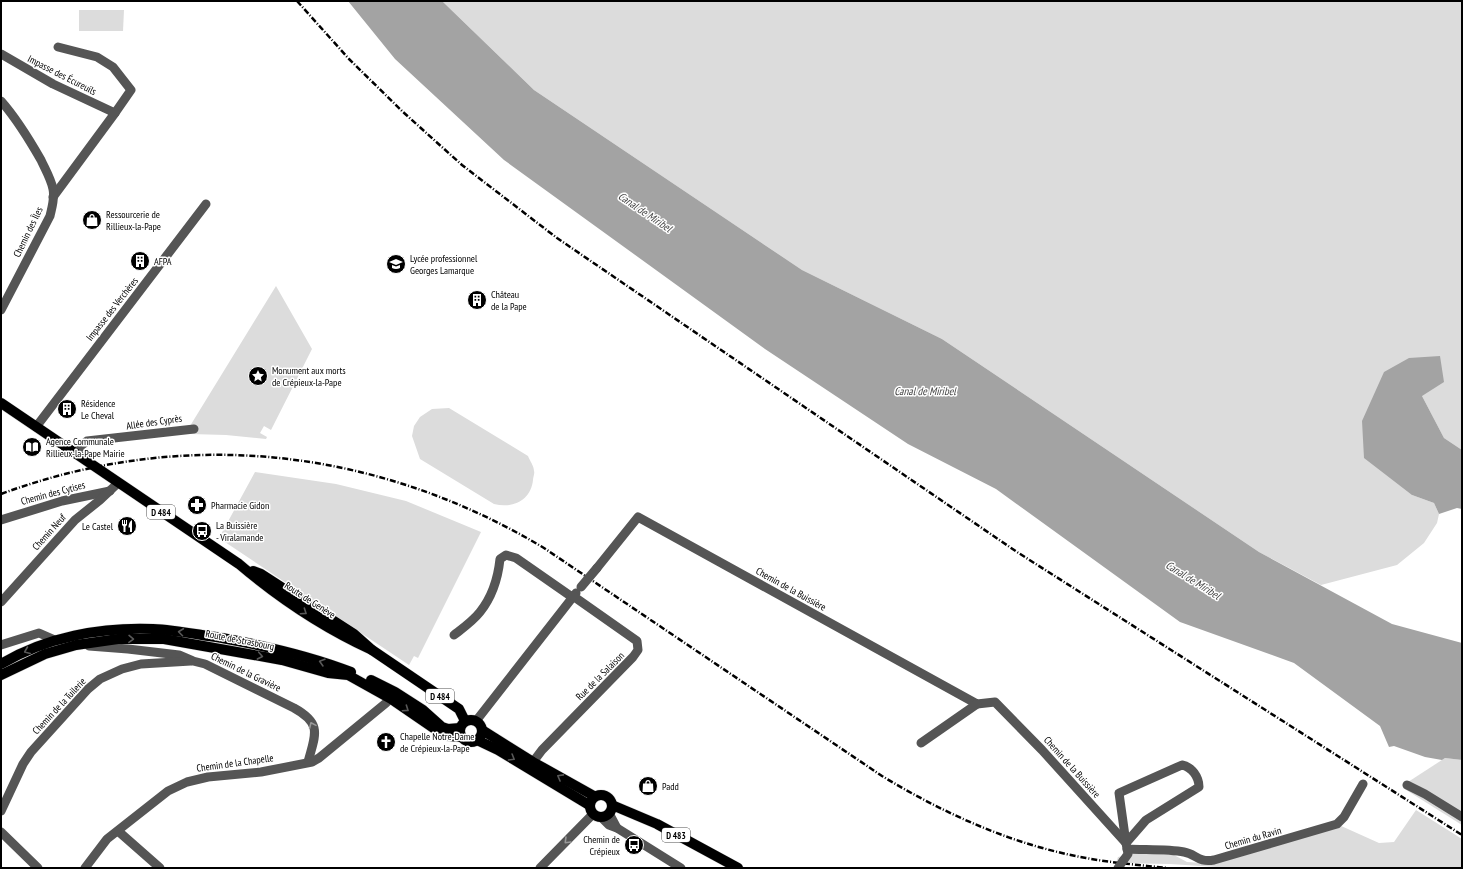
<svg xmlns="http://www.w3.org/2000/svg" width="1463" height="869" viewBox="0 0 1463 869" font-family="'PT Sans Narrow',sans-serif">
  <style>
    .green { fill: #dcdcdc }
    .water { fill: #a3a3a3 }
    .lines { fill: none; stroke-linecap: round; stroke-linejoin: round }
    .major-casing { stroke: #dbdbdb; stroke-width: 11 }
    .minor { stroke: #555; stroke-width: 9 }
    .major { stroke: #000; stroke-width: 10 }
    .rail { stroke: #000; stroke-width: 2.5; stroke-dasharray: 6 2 1 2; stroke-linecap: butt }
    .minor-bridge { stroke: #555; stroke-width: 9 }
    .oneway { stroke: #595959 }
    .oneway2 { stroke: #999 }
    .labels { text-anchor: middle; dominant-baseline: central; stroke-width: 3; stroke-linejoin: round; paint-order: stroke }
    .shield { fill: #fff; stroke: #4c4c4c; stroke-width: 1 }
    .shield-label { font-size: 9px; font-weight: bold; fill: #000 }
    .street-label { font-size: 10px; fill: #000; stroke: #fff }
    .poi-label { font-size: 10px; fill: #000; stroke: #fff; text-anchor: start }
    .water-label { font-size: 11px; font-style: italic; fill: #444; stroke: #fff }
  </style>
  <rect width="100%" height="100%" fill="#fff"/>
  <!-- green -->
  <g class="green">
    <polygon points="442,1 1462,1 1462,450 1444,438 1422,396 1409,358 1412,495 1434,503 1439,514 1437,523 1424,543 1397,565 1321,585 1259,552 942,339 802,270 534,90"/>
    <polygon points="79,10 124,10 123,31 79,31"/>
    <polygon points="276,286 312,349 271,430 264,426 260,433 267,437 266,439 226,435 190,434 190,426"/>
    <path d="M449,408l79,48c2,5 6,10 6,15 1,2 -1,6 -1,9 -2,20 -20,29 -39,24l-74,-45 -8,-23 2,-10 6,-9 12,-8z"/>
    <polygon points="255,472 336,484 406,501 481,532 418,658 414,656 409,665 219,538"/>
    <polygon points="1445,758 1462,760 1462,825 1403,788 1408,782"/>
    <polygon points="1416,810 1462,839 1462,868 1233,868 1170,864 1116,863 1118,857 1137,853 1174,855 1187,862 1202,863 1339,825 1379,843 1394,842"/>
  </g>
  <!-- water -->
  <g class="water">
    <polygon points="348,1 442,1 534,90 802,270 942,339 1259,552 1392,624 1462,643 1462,760 1445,758 1442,760 1425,757 1394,746 1389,747 1380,726 1294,663 1180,622 996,489 908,444 765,349 504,160 395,59"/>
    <polygon points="1440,356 1444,382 1422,396 1444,438 1462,450 1462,509 1457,508 1439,514 1434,503 1412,495 1364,458 1362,421 1384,372 1409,358"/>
  </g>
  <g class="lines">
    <defs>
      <g id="major">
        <path d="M1,403l238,161c40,34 85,64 133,86"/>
        <polyline points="253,571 261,574 354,634 372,650 459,709 465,721"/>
        <path d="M1,664c45,-27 100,-37 152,-35 23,1 46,6 69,9 44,8 88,18 129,34"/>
        <polyline points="1,675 45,654 76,645 118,639 164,639 282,660 328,673 348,675 391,699 442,734 448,736 462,737"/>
        <polyline points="371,680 395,692 423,710 442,727 448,729 460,728"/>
        <circle cx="471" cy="731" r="11"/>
        <polyline points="482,730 533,762 594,796"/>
        <polyline points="477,740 498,750 589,805"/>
        <circle cx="601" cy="806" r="11"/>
        <polyline points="612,805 657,824 738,868"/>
      </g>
    </defs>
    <!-- major casing -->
    <use href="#major" class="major-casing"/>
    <!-- minor -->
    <g class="minor">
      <polyline points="58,47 97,57 113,67 131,90 115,113"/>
      <polyline points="1,54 53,84 115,113 53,197"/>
      <path d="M1,101c16,18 28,38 40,59 4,9 10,19 12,29 2,9 -1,18 -3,27l-49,94"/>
      <polyline points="36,427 206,204"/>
      <polyline points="75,454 82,445 87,441 194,429"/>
      <polyline points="1,520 62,501 110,491"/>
      <polyline points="597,568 638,517 977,704 995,702 1042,750 1126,843"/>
      <polyline points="1,602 75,520 100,500 118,483"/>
      <path d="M454,635c9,-7 19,-14 26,-23 12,-15 18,-34 20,-53l6,-4 10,3 56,39"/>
      <polyline points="1,645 39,633 55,640"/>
      <path d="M89,646l39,3 51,6 14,6 12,3 89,44c29,16 21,27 14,54"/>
      <polyline points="476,721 576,593"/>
      <polyline points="921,743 977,704"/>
      <polyline points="533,762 542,750 633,657 638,650 637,641 573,596"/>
      <polyline points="1407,785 1425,794 1462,817"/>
      <polyline points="1,811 23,764 31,752 88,689 100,679 122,669 141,664 191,661"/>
      <polyline points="609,813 617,828"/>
      <polyline points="601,817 609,825 617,828 681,868"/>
      <polyline points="118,831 160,868"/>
      <polyline points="1,832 38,868"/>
      <path d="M1127,849c17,1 41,0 57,3 12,2 14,11 30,8l123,-36 7,-7 19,-33"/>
      <path d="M1123,861l5,-7 -2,-11 20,-23 53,-33c0,-10 -7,-20 -17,-22l-63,28 7,50"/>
      <polyline points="85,868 107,839 168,791 187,782 208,777 261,772 312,762 319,758 386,703 395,693"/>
      <polyline points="540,868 593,814"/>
    </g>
    <!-- major -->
    <use href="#major" class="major"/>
    <!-- rail -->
    <g class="rail">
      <polyline points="297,1 349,59 403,112 462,165 557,238 1017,552 1462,835"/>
      <path d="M1,494c184,-68 376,-46 543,54l338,228c63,38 131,69 204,82 27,5 54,7 81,10"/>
    </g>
    <!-- minor-bridge -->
    <g class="minor-bridge">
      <polyline points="581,587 597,568"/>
      <polyline points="1118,868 1123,861"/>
    </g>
  </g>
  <!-- one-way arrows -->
  <defs><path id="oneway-chevron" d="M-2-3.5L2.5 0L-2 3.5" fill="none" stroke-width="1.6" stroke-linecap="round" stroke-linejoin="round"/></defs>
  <g class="oneway">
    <use href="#oneway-chevron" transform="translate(304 612) rotate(34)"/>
    <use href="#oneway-chevron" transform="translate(181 632) rotate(-173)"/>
    <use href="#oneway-chevron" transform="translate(131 639) rotate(1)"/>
    <use href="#oneway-chevron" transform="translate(27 651) rotate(157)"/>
    <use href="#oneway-chevron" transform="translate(260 656) rotate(11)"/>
    <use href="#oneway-chevron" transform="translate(322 662) rotate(-164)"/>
    <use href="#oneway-chevron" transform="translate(406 709) rotate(34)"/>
    <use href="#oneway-chevron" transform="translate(512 758) rotate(31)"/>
    <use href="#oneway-chevron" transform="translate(560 777) rotate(-151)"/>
  </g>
  <g class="oneway2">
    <use href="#oneway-chevron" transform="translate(312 725) rotate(-114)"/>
    <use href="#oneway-chevron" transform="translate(567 841) rotate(135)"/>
  </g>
  <!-- icons -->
  <defs>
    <symbol id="shop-disc" viewBox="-11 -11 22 22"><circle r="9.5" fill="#000" stroke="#fff"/><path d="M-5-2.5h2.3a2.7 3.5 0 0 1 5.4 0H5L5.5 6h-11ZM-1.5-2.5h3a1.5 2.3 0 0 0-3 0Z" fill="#fff"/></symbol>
    <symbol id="building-disc" viewBox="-11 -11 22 22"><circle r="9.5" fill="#000" stroke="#fff"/><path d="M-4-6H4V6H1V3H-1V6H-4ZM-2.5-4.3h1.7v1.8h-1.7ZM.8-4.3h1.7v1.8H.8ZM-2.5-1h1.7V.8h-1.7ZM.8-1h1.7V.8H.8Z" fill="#fff"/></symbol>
    <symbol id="school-disc" viewBox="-11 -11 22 22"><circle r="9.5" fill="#000" stroke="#fff"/><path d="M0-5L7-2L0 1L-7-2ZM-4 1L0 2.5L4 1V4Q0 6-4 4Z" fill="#fff"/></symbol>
    <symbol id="sight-disc" viewBox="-11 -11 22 22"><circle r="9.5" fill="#000" stroke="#fff"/><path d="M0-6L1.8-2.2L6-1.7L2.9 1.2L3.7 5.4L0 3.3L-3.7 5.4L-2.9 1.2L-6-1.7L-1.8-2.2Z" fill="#fff"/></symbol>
    <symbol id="library-disc" viewBox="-11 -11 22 22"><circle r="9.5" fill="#000" stroke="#fff"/><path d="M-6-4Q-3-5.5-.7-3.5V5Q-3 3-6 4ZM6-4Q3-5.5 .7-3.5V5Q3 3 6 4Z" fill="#fff"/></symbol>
    <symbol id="pharmacy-disc" viewBox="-11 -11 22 22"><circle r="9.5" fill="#000" stroke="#fff"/><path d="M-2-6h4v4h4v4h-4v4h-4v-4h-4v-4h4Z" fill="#fff"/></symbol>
    <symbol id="restaurant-disc" viewBox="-11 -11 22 22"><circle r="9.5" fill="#000" stroke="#fff"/><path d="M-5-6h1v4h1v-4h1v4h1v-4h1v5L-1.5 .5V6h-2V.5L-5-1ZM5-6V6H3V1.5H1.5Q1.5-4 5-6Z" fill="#fff"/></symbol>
    <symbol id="bus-disc" viewBox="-11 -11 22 22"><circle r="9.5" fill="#000" stroke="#fff"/><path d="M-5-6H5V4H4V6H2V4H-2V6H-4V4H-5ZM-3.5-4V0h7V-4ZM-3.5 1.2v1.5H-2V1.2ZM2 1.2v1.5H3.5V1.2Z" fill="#fff"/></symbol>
    <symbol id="church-disc" viewBox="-11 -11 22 22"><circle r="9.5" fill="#000" stroke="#fff"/><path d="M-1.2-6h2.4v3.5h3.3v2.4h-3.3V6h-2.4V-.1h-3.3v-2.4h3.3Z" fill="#fff"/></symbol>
  </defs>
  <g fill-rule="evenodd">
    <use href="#shop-disc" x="81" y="209" width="22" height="22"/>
    <use href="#building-disc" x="129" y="250" width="22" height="22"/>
    <use href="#school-disc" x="385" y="253" width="22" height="22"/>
    <use href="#building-disc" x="466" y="289" width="22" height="22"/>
    <use href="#sight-disc" x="247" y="365" width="22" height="22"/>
    <use href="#building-disc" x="56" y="398" width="22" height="22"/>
    <use href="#library-disc" x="21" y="436" width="22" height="22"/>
    <use href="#pharmacy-disc" x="186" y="494" width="22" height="22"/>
    <use href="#restaurant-disc" x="116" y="515" width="22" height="22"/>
    <use href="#bus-disc" x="191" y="520" width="22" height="22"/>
    <use href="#church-disc" x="375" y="731" width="22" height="22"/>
    <use href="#shop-disc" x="637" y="775" width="22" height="22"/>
    <use href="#bus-disc" x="623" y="834" width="22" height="22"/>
  </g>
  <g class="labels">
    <!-- shield labels -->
    <g class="shield">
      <rect x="147" y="505" width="28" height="14" rx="3"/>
      <rect x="426" y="689" width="28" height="14" rx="3"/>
      <rect x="662" y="828" width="28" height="14" rx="3"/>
    </g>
    <g class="shield-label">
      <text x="161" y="512">D 484</text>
      <text x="440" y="696">D 484</text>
      <text x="676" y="835">D 483</text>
    </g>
    <!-- street labels -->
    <g class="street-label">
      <text transform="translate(62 75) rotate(27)">Impasse des Écureuils</text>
      <text transform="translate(28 232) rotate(-64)">Chemin des Îles</text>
      <text transform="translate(112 309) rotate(-52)">Impasse des Verchères</text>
      <text transform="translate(154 422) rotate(-8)">Allée des Cyprès</text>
      <text transform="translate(53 493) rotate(-15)">Chemin des Cytises</text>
      <text transform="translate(49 532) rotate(-48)">Chemin Neuf</text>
      <text transform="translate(791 589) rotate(29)">Chemin de la Buissière</text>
      <text transform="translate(310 600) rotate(33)">Route de Genève</text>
      <text transform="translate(240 640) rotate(11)">Route de Strasbourg</text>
      <text transform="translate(246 672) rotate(26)">Chemin de la Gravière</text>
      <text transform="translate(600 676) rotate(-45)">Rue de la Salaison</text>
      <text transform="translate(59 706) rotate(-47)">Chemin de la Tuilerie</text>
      <text transform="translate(235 763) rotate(-8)">Chemin de la Chapelle</text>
      <text transform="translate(1072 767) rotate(48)">Chemin de la Buissière</text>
      <text transform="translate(1253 838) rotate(-16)">Chemin du Ravin</text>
    </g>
    <!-- poi labels -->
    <g class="poi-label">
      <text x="106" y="214">Ressourcerie de<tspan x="106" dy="12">Rillieux-la-Pape</tspan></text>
      <text x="410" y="258">Lycée professionnel<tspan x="410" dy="12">Georges Lamarque</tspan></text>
      <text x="154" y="261">AFPA</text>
      <text x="491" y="294">Château<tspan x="491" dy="12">de la Pape</tspan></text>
      <text x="272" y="370">Monument aux morts<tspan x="272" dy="12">de Crépieux-la-Pape</tspan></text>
      <text x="81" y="403">Résidence<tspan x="81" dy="12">Le Cheval</tspan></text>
      <text x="46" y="441">Agence Communale<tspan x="46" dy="12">Rillieux-la-Pape Mairie</tspan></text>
      <text x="211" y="505">Pharmacie Gidon</text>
      <text x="216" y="525">La Buissière<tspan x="216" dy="12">- Viralamande</tspan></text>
      <text x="113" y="526" text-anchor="end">Le Castel</text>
      <text x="400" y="736">Chapelle Notre-Dame<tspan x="400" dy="12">de Crépieux-la-Pape</tspan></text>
      <text x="662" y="786">Padd</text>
      <text x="620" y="839" text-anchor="end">Chemin de<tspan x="620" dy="12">Crépieux</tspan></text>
    </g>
    <!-- water labels -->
    <g class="water-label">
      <text transform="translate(645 212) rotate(34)">Canal de Miribel</text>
      <text x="925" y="391">Canal de Miribel</text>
      <text transform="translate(1193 580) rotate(32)">Canal de Miribel</text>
    </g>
  </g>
  <!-- border -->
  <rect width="1463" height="869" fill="none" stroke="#000000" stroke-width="4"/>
</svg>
